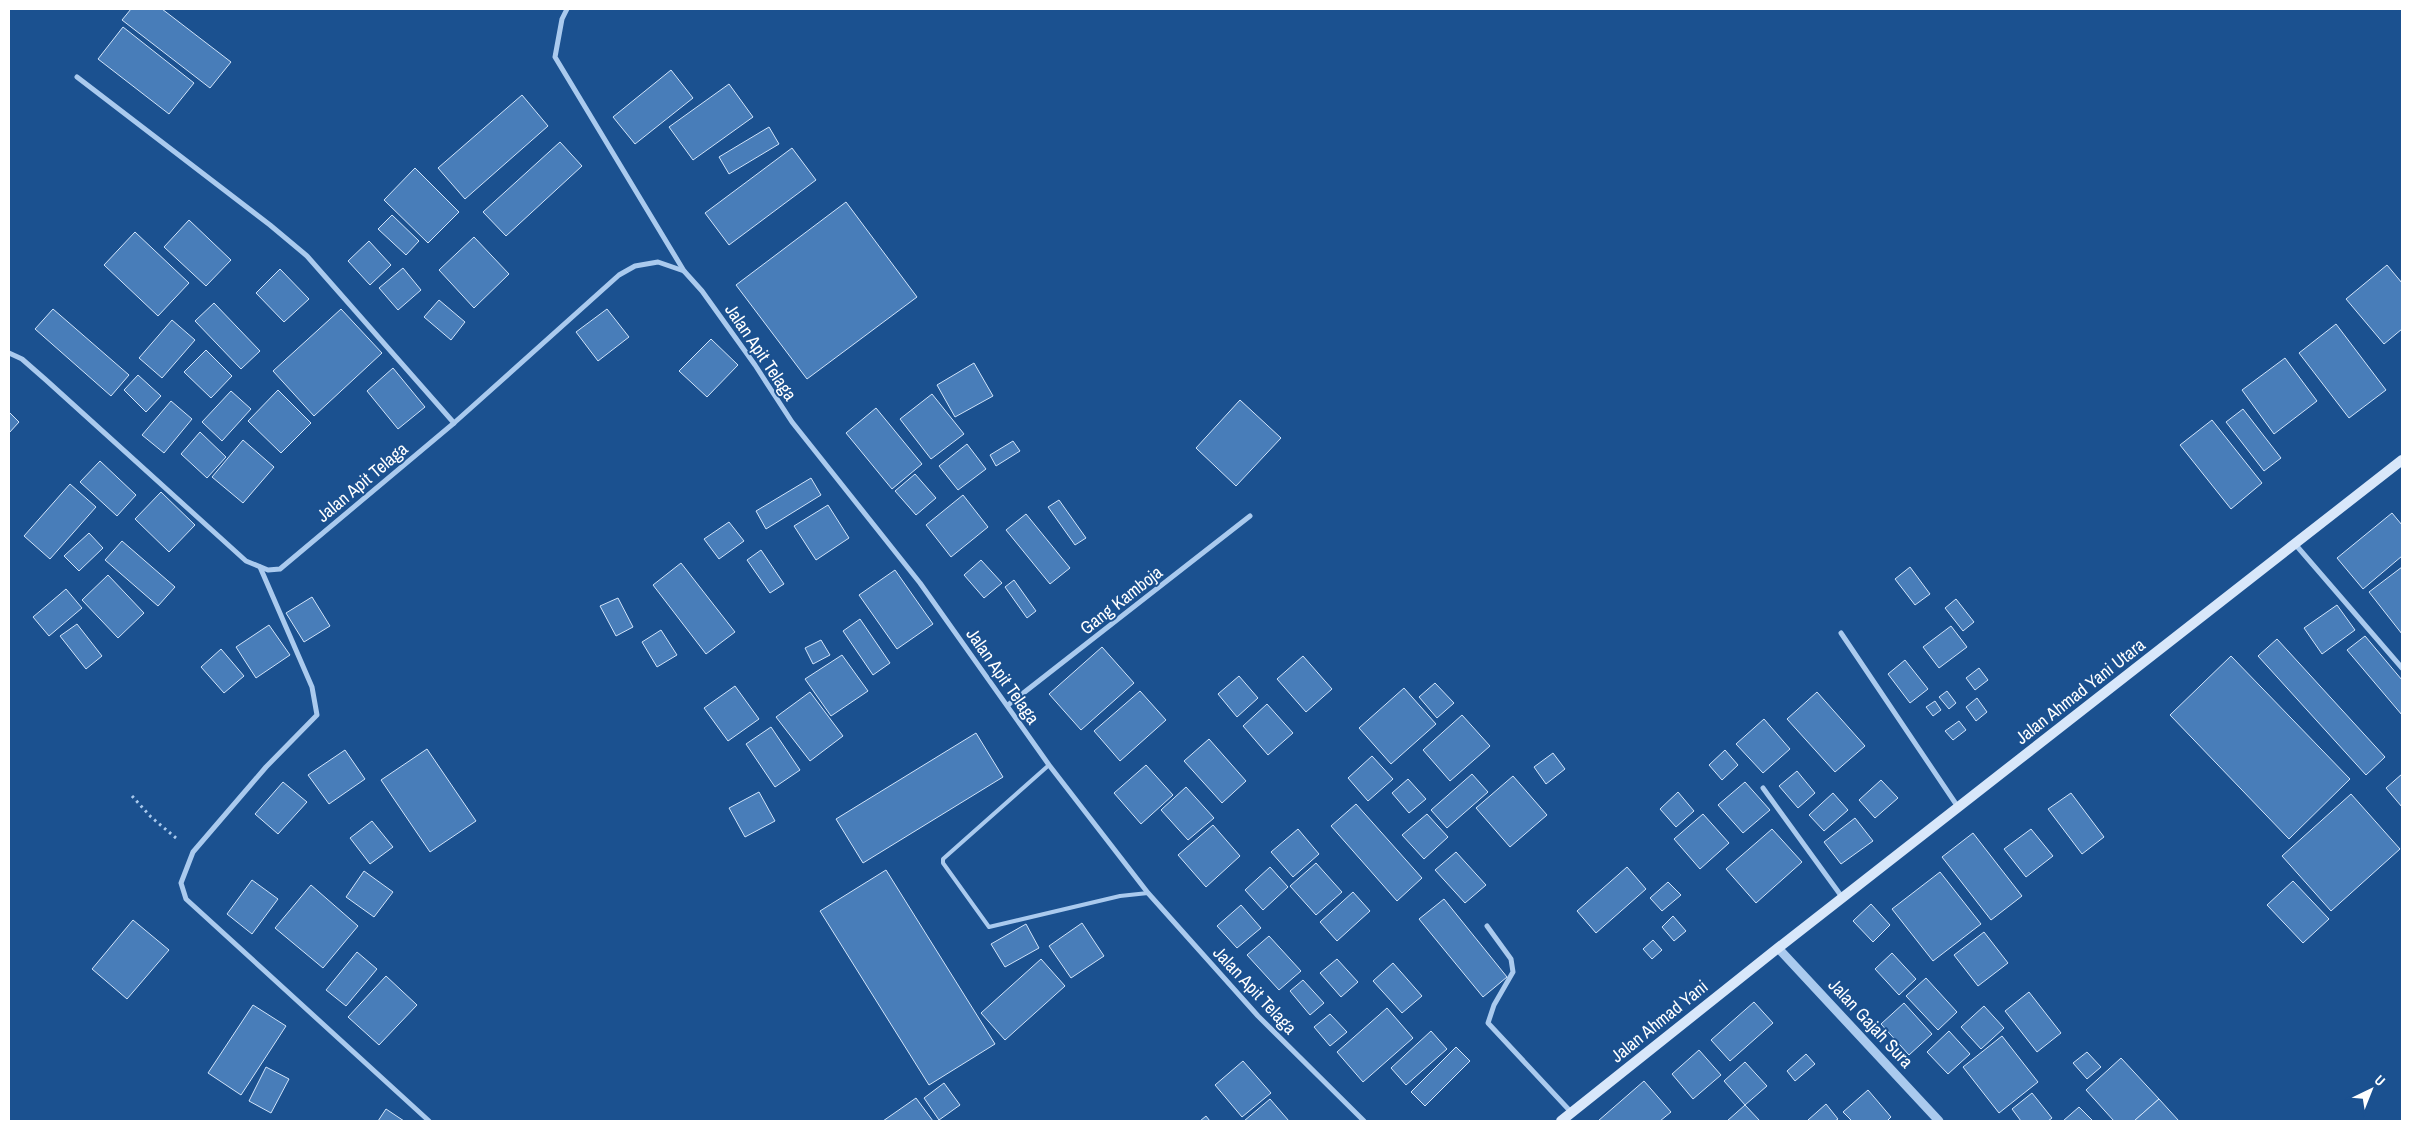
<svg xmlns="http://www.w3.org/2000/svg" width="2411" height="1130" viewBox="0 0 2411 1130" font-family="'Archivo Narrow',sans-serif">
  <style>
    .building { fill: #487db9; stroke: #d1e4fa }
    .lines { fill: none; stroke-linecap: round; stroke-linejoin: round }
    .path { stroke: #aacaee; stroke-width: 3; stroke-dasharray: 2.5 4; stroke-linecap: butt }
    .service { stroke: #aacaee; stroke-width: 4 }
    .minor { stroke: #aacaee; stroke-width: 5 }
    .tertiary { stroke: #aacaee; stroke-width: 9 }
    .secondary { stroke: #d8e7fa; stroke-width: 10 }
    .labels { text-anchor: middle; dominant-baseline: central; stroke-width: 4; stroke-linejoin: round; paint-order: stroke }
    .street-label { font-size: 18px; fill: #fff; stroke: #1b5190 }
  </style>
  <rect width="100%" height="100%" fill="#1b5190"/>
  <!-- building -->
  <g class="building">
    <polygon points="131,9 162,9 231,62 210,88 122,20"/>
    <polygon points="123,27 194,83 169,114 98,59"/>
    <polygon points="671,70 693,98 635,144 613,117"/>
    <polygon points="729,84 753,117 693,160 669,127"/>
    <polygon points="522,95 548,126 465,199 438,168"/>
    <polygon points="769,127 779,144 729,174 719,157"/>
    <polygon points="560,142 582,166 506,236 483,212"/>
    <polygon points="792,148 816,180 729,245 705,213"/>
    <polygon points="415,168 459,212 428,243 384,200"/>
    <polygon points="846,202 917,297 807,379 736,285"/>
    <polygon points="392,215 419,241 406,255 378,229"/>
    <polygon points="189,220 231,260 206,286 164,247"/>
    <polygon points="135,232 189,283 158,316 104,265"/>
    <polygon points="474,237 509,274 474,308 439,270"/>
    <polygon points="369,241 391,265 370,285 348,261"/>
    <polygon points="2387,265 2402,283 2402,329 2384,344 2346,299"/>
    <polygon points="403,268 421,290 398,310 379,288"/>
    <polygon points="280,269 309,299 284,322 256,293"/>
    <polygon points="439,300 465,322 451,340 424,317"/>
    <polygon points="214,303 260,351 241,369 195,321"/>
    <polygon points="53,309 129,375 111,396 35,329"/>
    <polygon points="341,309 382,353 314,416 273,371"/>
    <polygon points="607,309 629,337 598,361 576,332"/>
    <polygon points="172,320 195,340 162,378 139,358"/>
    <polygon points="2336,324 2386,390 2349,418 2299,353"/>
    <polygon points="711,339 738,365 707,397 679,371"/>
    <polygon points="206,350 232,376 211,398 184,372"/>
    <polygon points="2285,358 2317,401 2274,434 2242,390"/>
    <polygon points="974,363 993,396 955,417 937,385"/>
    <polygon points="393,368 425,407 398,429 367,391"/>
    <polygon points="138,375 161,396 146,412 124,390"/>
    <polygon points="278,390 311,423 281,453 248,421"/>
    <polygon points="231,391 251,409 222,441 202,422"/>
    <polygon points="932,394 964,434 931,459 900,419"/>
    <polygon points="1240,400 1281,438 1236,486 1196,448"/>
    <polygon points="171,401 192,419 164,453 142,435"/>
    <polygon points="876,408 922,464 892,489 846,433"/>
    <polygon points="2243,409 2281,458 2264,471 2226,422"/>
    <polygon points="9,412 19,422 9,433"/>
    <polygon points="2212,420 2262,483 2231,509 2180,445"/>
    <polygon points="200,432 226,457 207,478 181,454"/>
    <polygon points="243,440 274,467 243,503 212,477"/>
    <polygon points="1013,441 1020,451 996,466 990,455"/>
    <polygon points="967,444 986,469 958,490 939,466"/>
    <polygon points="100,461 136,495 117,516 80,482"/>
    <polygon points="915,474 936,498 916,515 895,491"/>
    <polygon points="811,478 821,495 766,529 756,511"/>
    <polygon points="70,484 96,507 50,559 24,536"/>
    <polygon points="161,492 195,525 169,552 135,519"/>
    <polygon points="963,495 988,527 951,557 926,525"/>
    <polygon points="1059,500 1086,538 1075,545 1048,507"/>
    <polygon points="828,505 849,538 816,560 794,526"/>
    <polygon points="2392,513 2402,525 2402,556 2363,589 2337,558"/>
    <polygon points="1026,514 1070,568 1050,584 1006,530"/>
    <polygon points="729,522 744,541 719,559 704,539"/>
    <polygon points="89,533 103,548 79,571 64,556"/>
    <polygon points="122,541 175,587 158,606 105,560"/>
    <polygon points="761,550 784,584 770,593 747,560"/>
    <polygon points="981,560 1002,583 984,598 964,575"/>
    <polygon points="681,563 735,632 706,654 653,585"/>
    <polygon points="1910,567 1930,594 1915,605 1895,579"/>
    <polygon points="2402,567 2402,634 2369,592"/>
    <polygon points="895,570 933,624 897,649 859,595"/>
    <polygon points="108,575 144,613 118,638 82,600"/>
    <polygon points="1014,580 1036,611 1027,618 1005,587"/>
    <polygon points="66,589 82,608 49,636 33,617"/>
    <polygon points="312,597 330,626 304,642 286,613"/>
    <polygon points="618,598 633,627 616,636 600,606"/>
    <polygon points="1956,599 1974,622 1963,631 1945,608"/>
    <polygon points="2337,605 2355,630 2322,654 2304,628"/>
    <polygon points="860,619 890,663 873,675 843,631"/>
    <polygon points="77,624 102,656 86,669 60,636"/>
    <polygon points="269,625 290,655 256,678 236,647"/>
    <polygon points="1951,626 1967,647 1939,668 1923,647"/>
    <polygon points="661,630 677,655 657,667 642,642"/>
    <polygon points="2365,636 2402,680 2402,715 2347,650"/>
    <polygon points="2277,639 2385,757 2366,775 2258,656"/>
    <polygon points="821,640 830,655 813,664 805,648"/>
    <polygon points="1102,647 1134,683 1081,730 1049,694"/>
    <polygon points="221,649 244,676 224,693 201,667"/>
    <polygon points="842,655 868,691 831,716 805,679"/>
    <polygon points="1303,656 1332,689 1306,712 1277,679"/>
    <polygon points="2231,656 2350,779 2289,839 2170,715"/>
    <polygon points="1905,660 1928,689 1910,703 1888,674"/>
    <polygon points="1979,668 1988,680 1975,690 1966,678"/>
    <polygon points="1239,676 1258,698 1237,717 1218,694"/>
    <polygon points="1435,683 1454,703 1437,718 1419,697"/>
    <polygon points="735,686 759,719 728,741 704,708"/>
    <polygon points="1404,688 1436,724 1391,764 1359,728"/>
    <polygon points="1140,691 1166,720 1120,761 1094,731"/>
    <polygon points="1947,691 1956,703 1949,709 1939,697"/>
    <polygon points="810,692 843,736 810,761 776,717"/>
    <polygon points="1817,692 1865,746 1835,772 1787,719"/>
    <polygon points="1977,698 1987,712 1976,721 1966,707"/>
    <polygon points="1935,701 1941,710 1933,716 1926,707"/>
    <polygon points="1267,704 1293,733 1268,755 1243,726"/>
    <polygon points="1462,715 1490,746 1450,781 1423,750"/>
    <polygon points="1764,719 1790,749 1763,773 1736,744"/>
    <polygon points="1959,721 1966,730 1953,740 1945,731"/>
    <polygon points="771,727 800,770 775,787 746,744"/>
    <polygon points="976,733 1003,777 863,863 836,819"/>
    <polygon points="1209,739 1246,781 1222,803 1184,761"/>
    <polygon points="427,749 476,821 430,852 381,780"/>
    <polygon points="345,750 365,779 329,804 308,775"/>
    <polygon points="1725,750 1738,765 1722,780 1709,765"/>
    <polygon points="1553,753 1565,769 1546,784 1534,767"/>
    <polygon points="1372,756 1393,779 1368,801 1348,778"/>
    <polygon points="1146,765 1173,795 1141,824 1114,793"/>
    <polygon points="1797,771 1815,793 1798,808 1779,786"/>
    <polygon points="1472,774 1488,792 1447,828 1431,810"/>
    <polygon points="2402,774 2402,807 2386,788"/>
    <polygon points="1513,776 1547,815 1510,847 1476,808"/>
    <polygon points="1408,779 1426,799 1409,813 1392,793"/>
    <polygon points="1881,780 1898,798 1875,818 1859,800"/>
    <polygon points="283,782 307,802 278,834 255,814"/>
    <polygon points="1745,782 1770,810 1743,833 1718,805"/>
    <polygon points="1186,787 1214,818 1188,840 1161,810"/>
    <polygon points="759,792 775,821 745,837 729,808"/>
    <polygon points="1678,792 1694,811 1676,827 1660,809"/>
    <polygon points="1833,793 1848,810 1824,831 1809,815"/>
    <polygon points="2071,793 2104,837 2082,854 2048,809"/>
    <polygon points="2351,794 2400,849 2331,911 2282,856"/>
    <polygon points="1356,804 1422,878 1397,901 1331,826"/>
    <polygon points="1427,814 1448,837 1424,859 1402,835"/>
    <polygon points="1703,814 1729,843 1700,869 1674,839"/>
    <polygon points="1855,818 1873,841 1841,864 1824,842"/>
    <polygon points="372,821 393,847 370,864 350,838"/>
    <polygon points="1213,825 1240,856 1206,887 1178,855"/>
    <polygon points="1298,829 1319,854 1293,877 1271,852"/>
    <polygon points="1772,829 1802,862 1756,903 1726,869"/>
    <polygon points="2031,829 2053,856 2026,877 2004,849"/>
    <polygon points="1973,833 2022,896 1991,920 1942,857"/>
    <polygon points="1456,852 1486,885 1465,903 1435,870"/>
    <polygon points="1316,863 1342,892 1316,915 1290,886"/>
    <polygon points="1270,867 1288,887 1263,910 1245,890"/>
    <polygon points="1627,867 1646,889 1596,933 1577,911"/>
    <polygon points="886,870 995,1044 929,1085 820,911"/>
    <polygon points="364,871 393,892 374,917 346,897"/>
    <polygon points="1940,872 1981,924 1933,961 1892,909"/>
    <polygon points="252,880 278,899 252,934 227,914"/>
    <polygon points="2293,881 2329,919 2303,943 2267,905"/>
    <polygon points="1668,882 1681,895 1662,911 1650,898"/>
    <polygon points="311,885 358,926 323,968 275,928"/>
    <polygon points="1353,892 1370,911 1337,941 1320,922"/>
    <polygon points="1444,899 1507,977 1483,997 1419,919"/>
    <polygon points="1871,904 1890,925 1873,942 1853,921"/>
    <polygon points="1241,905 1261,928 1237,948 1217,926"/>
    <polygon points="1673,916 1686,931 1674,941 1662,927"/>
    <polygon points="133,920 169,950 127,999 92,969"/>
    <polygon points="1082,923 1104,956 1071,978 1049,946"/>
    <polygon points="1026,924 1039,948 1005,967 991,944"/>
    <polygon points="1984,932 2008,963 1978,986 1954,955"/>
    <polygon points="1269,936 1301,971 1279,990 1247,955"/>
    <polygon points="1653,940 1662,950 1652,959 1643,949"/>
    <polygon points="357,952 377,969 346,1006 326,990"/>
    <polygon points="1892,953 1916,979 1899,995 1875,969"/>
    <polygon points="1041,959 1065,986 1005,1040 981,1013"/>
    <polygon points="1337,959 1358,982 1341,997 1320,973"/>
    <polygon points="1393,963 1422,996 1402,1013 1373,981"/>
    <polygon points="386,976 417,1005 379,1045 348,1017"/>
    <polygon points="1926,978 1957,1012 1938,1030 1906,996"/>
    <polygon points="1303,980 1324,1003 1310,1015 1290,991"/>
    <polygon points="2029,992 2061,1033 2037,1052 2005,1011"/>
    <polygon points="1754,1002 1773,1023 1730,1061 1711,1040"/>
    <polygon points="1904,1003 1932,1034 1909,1055 1881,1024"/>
    <polygon points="253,1005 286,1026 241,1095 208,1073"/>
    <polygon points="1984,1006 2004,1028 1981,1049 1961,1027"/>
    <polygon points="1387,1008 1413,1038 1363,1082 1337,1052"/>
    <polygon points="1330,1014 1347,1032 1330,1046 1314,1027"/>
    <polygon points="1431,1031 1447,1049 1406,1085 1391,1068"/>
    <polygon points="1949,1031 1970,1054 1948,1074 1927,1052"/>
    <polygon points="2002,1036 2038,1082 1999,1113 1963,1067"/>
    <polygon points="1456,1047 1470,1061 1425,1106 1411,1092"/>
    <polygon points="1699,1050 1721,1075 1693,1099 1672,1074"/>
    <polygon points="2087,1052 2101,1067 2087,1079 2073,1063"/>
    <polygon points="1806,1054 1815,1064 1795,1081 1787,1071"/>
    <polygon points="2121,1058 2159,1099 2134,1121 2114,1121 2086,1090"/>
    <polygon points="1243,1061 1271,1093 1242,1117 1215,1085"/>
    <polygon points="1745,1062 1767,1086 1745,1105 1724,1081"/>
    <polygon points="266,1067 289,1079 271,1113 249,1101"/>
    <polygon points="1644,1081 1671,1112 1660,1121 1598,1121"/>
    <polygon points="944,1083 960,1105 939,1120 924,1098"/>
    <polygon points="1868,1090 1891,1117 1887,1121 1852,1121 1843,1112"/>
    <polygon points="2032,1093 2052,1118 2048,1121 2021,1121 2012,1109"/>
    <polygon points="916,1098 933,1121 883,1121"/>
    <polygon points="1270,1099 1289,1121 1244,1121"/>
    <polygon points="2159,1099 2179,1121 2134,1121"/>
    <polygon points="1826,1104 1838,1119 1835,1121 1809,1121 1808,1120"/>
    <polygon points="1745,1105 1760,1121 1727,1121"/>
    <polygon points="2079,1107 2093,1121 2063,1121"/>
    <polygon points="386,1109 404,1121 378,1121"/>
    <polygon points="1206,1116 1210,1121 1200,1121"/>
  </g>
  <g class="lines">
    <!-- path -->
    <polyline class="path" points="132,796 151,817 176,838"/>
    <!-- service -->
    <polyline class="service" points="1049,765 943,859 943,863 989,927 1120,896 1148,893"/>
    <!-- minor -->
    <g class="minor">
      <polyline points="567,9 562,19 555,57 684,271"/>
      <polyline points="77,77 270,225 307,256 454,423"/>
      <polyline points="9,353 22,359 46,380 246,561 268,570 280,569 454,423 619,275 635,266 658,262 684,271 702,291 755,365 792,422 920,583 1049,765 1148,893 1258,1016 1364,1121"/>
      <polyline points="2295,544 2402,668"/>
      <polyline points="260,567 312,687 317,715 266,767 193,852 181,883 186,899 429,1121"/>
      <polyline points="1841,633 1958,807"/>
      <polyline points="1008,705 1250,516"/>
      <polyline points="1763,788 1842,897"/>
      <polyline points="1487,926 1511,959 1513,972 1494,1005 1488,1023 1571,1112"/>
    </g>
    <!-- tertiary -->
    <polyline class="tertiary" points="1778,948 1939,1121"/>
    <!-- secondary -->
    <polyline class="secondary" points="1561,1121 1778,948 2402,460"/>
  </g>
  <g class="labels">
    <!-- street labels -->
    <g class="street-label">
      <text transform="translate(761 352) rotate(56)">Jalan Apit Telaga</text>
      <text transform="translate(362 482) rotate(-40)">Jalan Apit Telaga</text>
      <text transform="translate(1121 600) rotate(-38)">Gang Kamboja</text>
      <text transform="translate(1003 676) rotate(55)">Jalan Apit Telaga</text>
      <text transform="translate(2080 691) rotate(-38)">Jalan Ahmad Yani Utara</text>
      <text transform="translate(1255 990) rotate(47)">Jalan Apit Telaga</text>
      <text transform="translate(1659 1021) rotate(-39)">Jalan Ahmad Yani</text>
      <text transform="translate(1871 1023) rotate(47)">Jalan Gajah Sura</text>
    </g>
  </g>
  <!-- border -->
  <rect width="2411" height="1130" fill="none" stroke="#ffffff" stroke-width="20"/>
  <!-- north arrow -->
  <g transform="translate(2371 1090) rotate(43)" stroke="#1b5190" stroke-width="4" paint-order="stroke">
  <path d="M0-4L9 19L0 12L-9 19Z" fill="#ffffff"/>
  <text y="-8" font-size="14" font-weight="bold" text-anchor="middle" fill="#ffffff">U</text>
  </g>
</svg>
